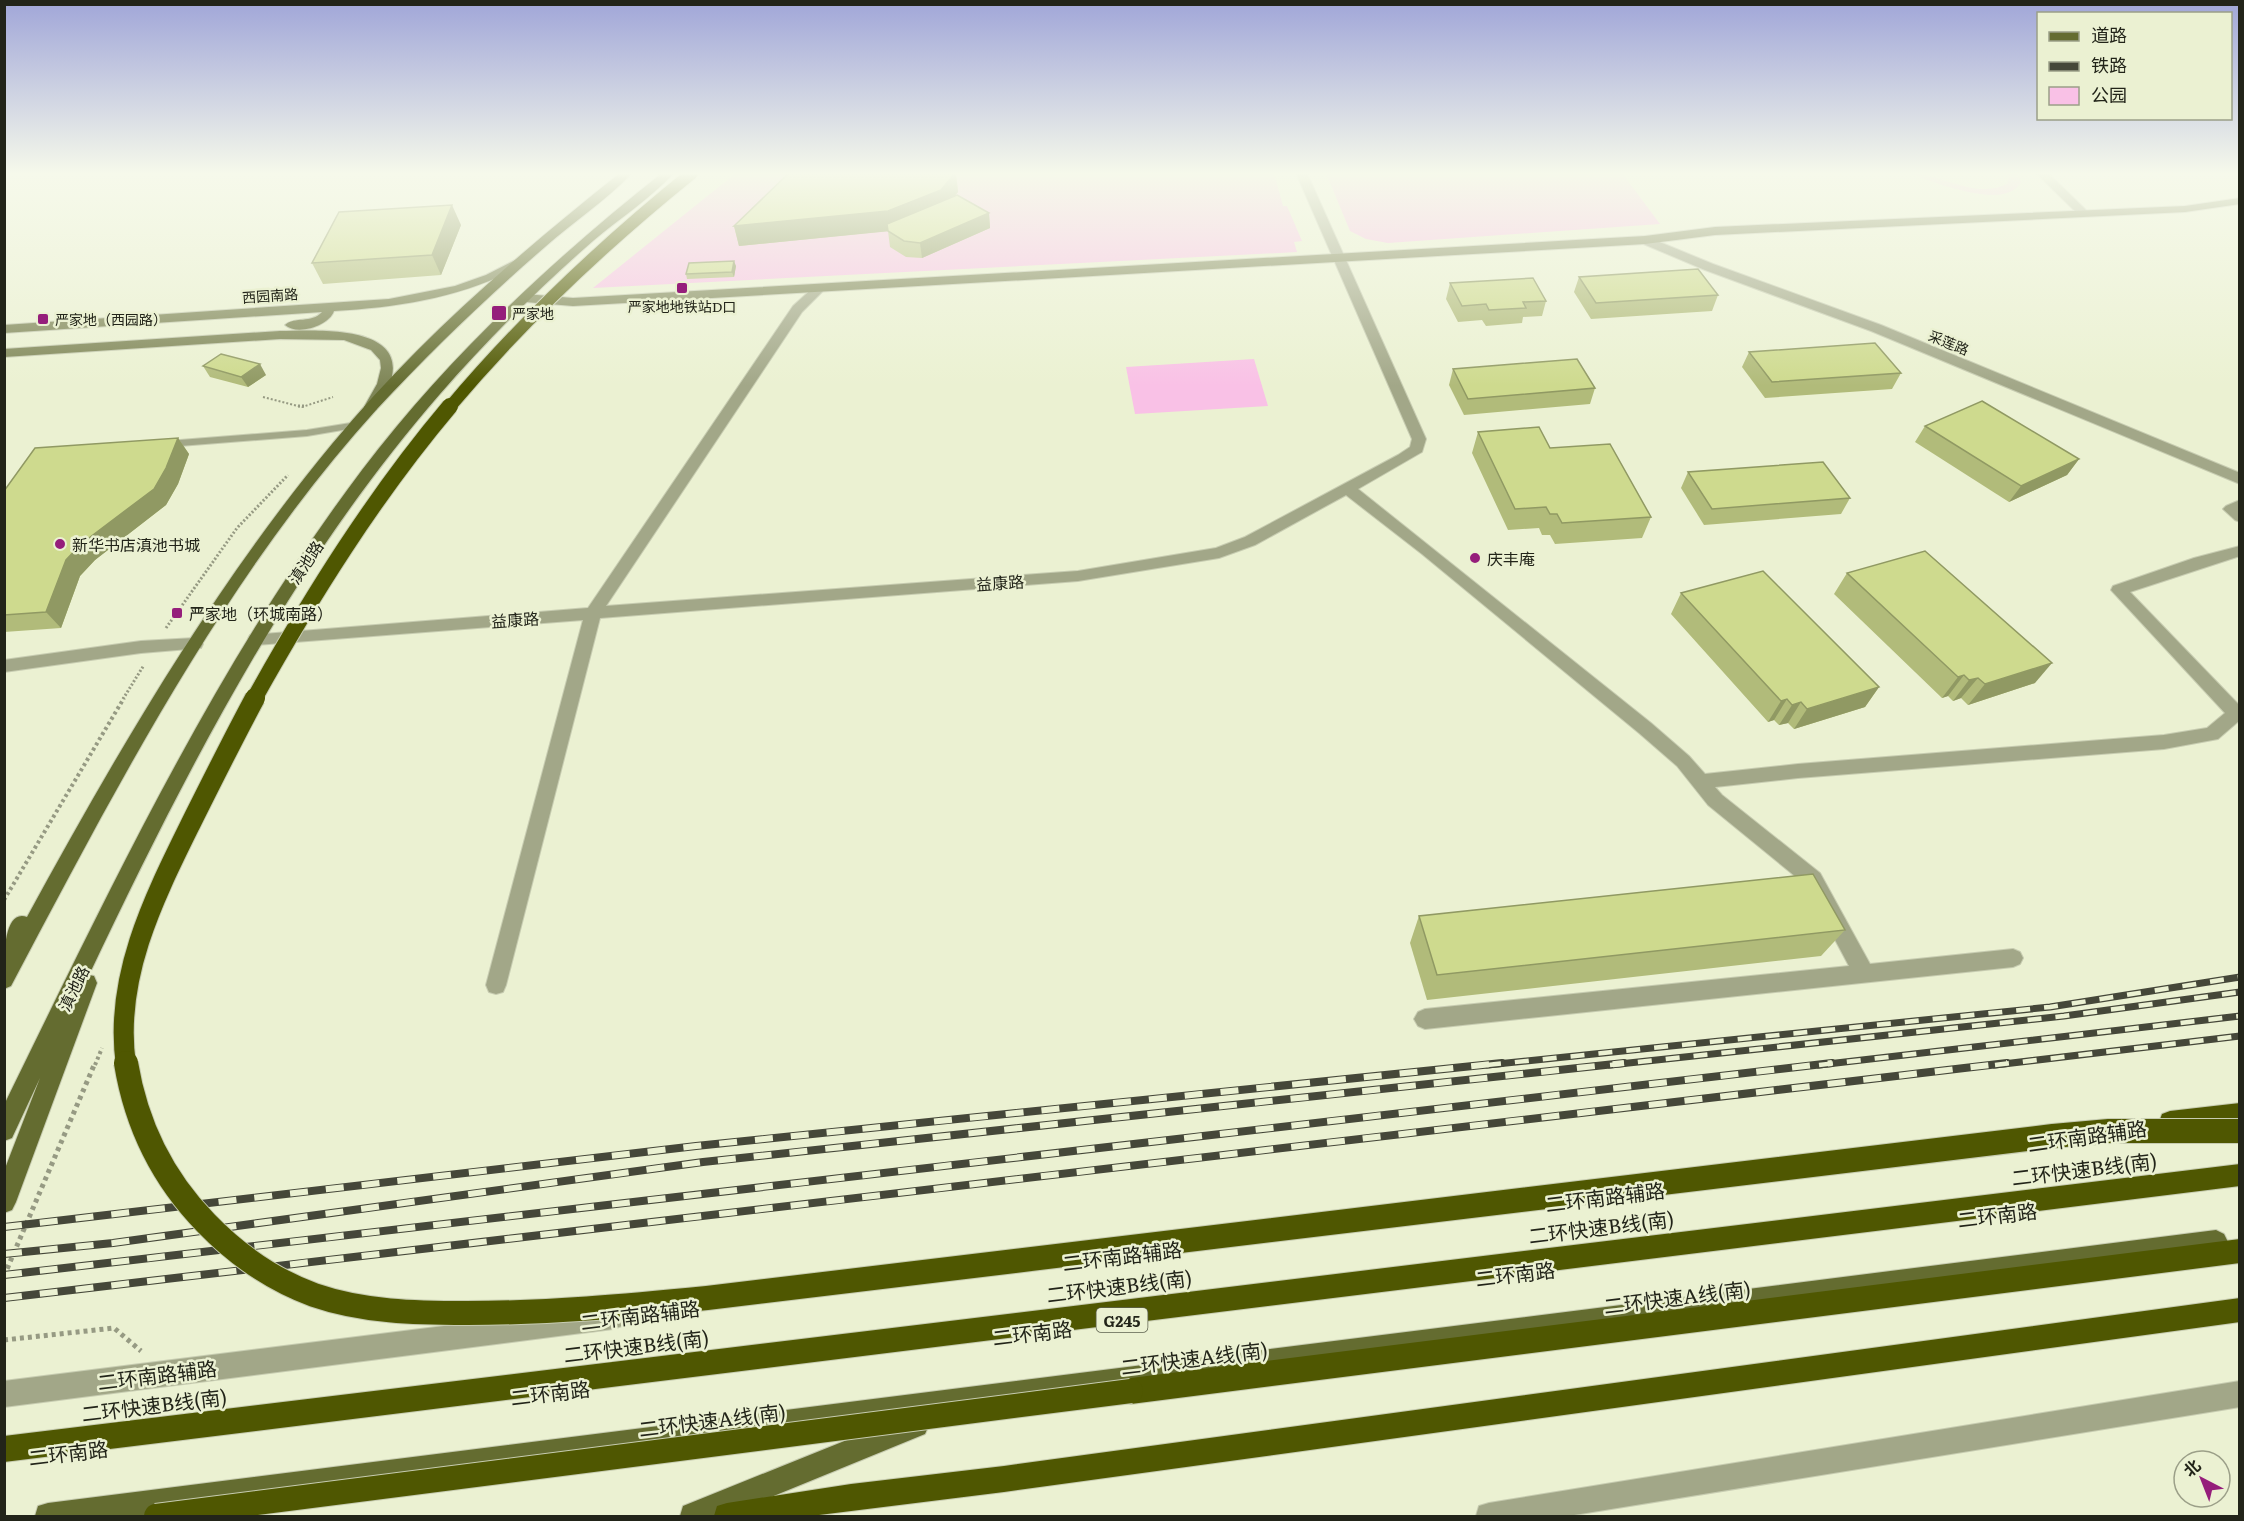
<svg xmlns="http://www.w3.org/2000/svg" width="2244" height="1521" viewBox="0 0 2244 1521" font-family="Literata,'Noto Sans SC',serif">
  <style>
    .green { fill: #f9c1e6 }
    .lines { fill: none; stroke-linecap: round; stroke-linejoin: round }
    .lane-casing { stroke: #c7ccb1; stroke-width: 2 }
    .street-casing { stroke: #c7ccb1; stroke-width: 2 }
    .secondary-casing { stroke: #c7ccb1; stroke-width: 2 }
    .primary-casing { stroke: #c7ccb1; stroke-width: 2 }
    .highway-casing { stroke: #c7ccb1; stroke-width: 2 }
    .path-far3 { stroke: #969a83; stroke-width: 2; stroke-dasharray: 2 2; stroke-linecap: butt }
    .path-far2 { stroke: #969a83; stroke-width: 3; stroke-dasharray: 2 2; stroke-linecap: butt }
    .path-far1 { stroke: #969a83; stroke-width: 4; stroke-dasharray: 3 3; stroke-linecap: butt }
    .path { stroke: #969a83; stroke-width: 5; stroke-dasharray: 4 4; stroke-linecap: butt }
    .lane { fill: #a2a788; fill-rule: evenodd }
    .street { fill: #a2a788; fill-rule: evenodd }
    .secondary { fill: #7e8556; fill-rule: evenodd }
    .primary { fill: #646c30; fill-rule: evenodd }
    .highway { fill: #4f5701; fill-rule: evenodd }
    .rail-far1-casing { stroke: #454739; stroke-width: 7 }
    .rail-casing { stroke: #454739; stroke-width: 8 }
    .rail-far1 { stroke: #ebf1d2; stroke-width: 4.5; stroke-dasharray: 14; stroke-linecap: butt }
    .rail { stroke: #ebf1d2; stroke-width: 6; stroke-dasharray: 18; stroke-linecap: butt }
    .highway-bridge-far3-casing { stroke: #c7ccb1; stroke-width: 14; stroke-linecap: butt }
    .highway-bridge-far2-casing { stroke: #c7ccb1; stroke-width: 18; stroke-linecap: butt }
    .highway-bridge-far1-casing { stroke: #c7ccb1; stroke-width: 22; stroke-linecap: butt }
    .highway-bridge-casing { stroke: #c7ccb1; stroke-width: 26; stroke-linecap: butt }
    .highway-bridge-far3 { stroke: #4f5701; stroke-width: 12 }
    .highway-bridge-far2 { stroke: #4f5701; stroke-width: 16 }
    .highway-bridge-far1 { stroke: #4f5701; stroke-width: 20 }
    .highway-bridge { stroke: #4f5701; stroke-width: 24 }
    .wall { fill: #b1bb7a }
    .shaded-wall { fill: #909963 }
    .building { fill: #ceda8e; stroke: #909963; stroke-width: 1.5 }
    .poi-dot { fill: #951e7b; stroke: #ebf1d2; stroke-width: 2 }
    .labels { text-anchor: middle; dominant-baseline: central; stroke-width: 5; stroke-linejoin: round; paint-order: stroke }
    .far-street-label { font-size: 14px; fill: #222419; stroke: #ebf1d2 }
    .far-poi-label { font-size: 14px; fill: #222419; stroke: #ebf1d2; text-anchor: start }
    .shield { fill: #ebf1d2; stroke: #5e6250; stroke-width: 1.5 }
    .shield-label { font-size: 15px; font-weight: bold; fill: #222419 }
    .poi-label { font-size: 16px; fill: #222419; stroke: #ebf1d2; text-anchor: start }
    .street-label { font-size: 16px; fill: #222419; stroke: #ebf1d2 }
    .near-street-label { font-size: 20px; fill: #222419; stroke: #ebf1d2 }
  </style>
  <rect width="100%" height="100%" fill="#ebf1d2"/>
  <!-- green -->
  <g class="green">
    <polygon points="736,173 1274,173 1283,206 1287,206 1302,241 1294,242 1297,252 593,288"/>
    <polygon points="1326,173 1622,173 1660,224 1388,243 1366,239 1350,231"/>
    <path d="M1908,173c33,0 66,27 99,11l2,-7 -2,-4h11l3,9c-16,30 -89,-1 -113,-9z"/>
    <polygon points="1254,359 1268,406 1135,414 1126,367"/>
  </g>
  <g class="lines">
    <defs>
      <polygon id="lane" points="357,422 362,425 360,427 307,436 167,447 162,444 167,441 307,430"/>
      <g id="street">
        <polygon points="1296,173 1307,173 1426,439 1422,452 1358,489 1651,723 1689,756 1705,774 1798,764 2164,735 2207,728 2225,713 2111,590 2113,586 2194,558 2240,546 2240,556 2130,592 2240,706 2240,720 2218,739 2164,749 1798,778 1715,787 1722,795 1820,873 1870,964 2013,949 2020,952 2023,958 2020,964 2013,967 1425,1029 1418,1026 1414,1019 1418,1012 1425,1009 1849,966 1806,885 1708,805 1677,766 1639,733 1422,554 1346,495 1255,545 1219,558 1078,581 600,618 506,985 503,992 496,994 489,992 486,985 583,620 256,645 250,643 248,639 250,635 588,608 793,306 816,285 820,284 826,288 802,312 606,606 1078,571 1216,548 1245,537 1398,455 1410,447 1412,439"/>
        <polygon points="2036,173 2048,173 2088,212 2088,216 2080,216"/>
        <polygon points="1645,236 1713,264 1881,325 2240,473 2240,484 1871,331 1705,270 1641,243 1639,240"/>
        <polygon points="2240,500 2240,522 2235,520 2223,509 2226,506"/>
        <polygon points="195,638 201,640 203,644 201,648 141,653 4,672 4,660 141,641"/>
        <polygon points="613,1305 622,1308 625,1317 622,1326 613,1329 4,1407 4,1381"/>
        <polygon points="2240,1381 2240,1407 1568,1516 1476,1516 1479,1506 1489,1503"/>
      </g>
      <g id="secondary">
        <polygon points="2240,198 2240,204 2185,212 1715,235 1645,244 573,306 525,302 519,298 525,294 573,298 1645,236 1715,227 2185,206"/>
        <path d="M519,258l4,1v6c-59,32 -122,42 -189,46 -5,15 -37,25 -49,14 10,-9 26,-1 37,-13l-318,21v-8l385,-26 66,-13 31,-11z"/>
        <path d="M280,331c55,-2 152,-4 96,79h-10l-2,-3 13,-23 4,-16 -1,-8 -9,-10 -27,-10 -64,-1 -276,18v-8z"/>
      </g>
      <g id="primary">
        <path d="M620,173h12c-25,27 -59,49 -87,74 -59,51 -115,105 -168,162 -153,169 -260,377 -366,577l-7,3c0,-15 -4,-82 23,-72 90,-165 185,-328 305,-473 84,-102 185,-189 288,-271z"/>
        <path d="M662,173h12c-23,25 -55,46 -81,68 -54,47 -106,99 -153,153 -149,171 -254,377 -351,581l5,1 3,7 -81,219 -4,8 -8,3v-42l36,-93 -28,60 -8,3v-36c107,-218 211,-440 358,-635 85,-112 189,-209 300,-297z"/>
        <polygon points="2216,1230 2224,1234 2228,1242 2224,1250 2216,1254 926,1417 929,1425 925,1434 725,1516 680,1516 683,1506 894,1421 149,1516 35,1516 38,1506 48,1503"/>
      </g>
      <g id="highway">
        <polygon points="2240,1103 2240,1125 2170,1133 2162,1130 2159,1122 2162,1114 2170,1111"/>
        <polygon points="2240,1164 2240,1186 4,1462 4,1436"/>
        <polygon points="2240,1239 2240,1263 1131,1404 1122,1400 1118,1391 1122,1382 1131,1378"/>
        <polygon points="2240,1298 2240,1322 1004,1492 811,1516 714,1516 717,1506 727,1503 851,1484 1004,1466"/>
      </g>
    </defs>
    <!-- lane casing -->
    <use href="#lane" class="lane-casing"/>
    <!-- street casing -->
    <use href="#street" class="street-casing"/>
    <!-- secondary casing -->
    <use href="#secondary" class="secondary-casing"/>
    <!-- primary casing -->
    <use href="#primary" class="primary-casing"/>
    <!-- highway casing -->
    <use href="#highway" class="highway-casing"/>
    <!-- path-far3 -->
    <polyline class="path-far3" points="263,397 302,407 333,397"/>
    <!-- path-far2 -->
    <g class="path-far2">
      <polyline points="298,406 305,406"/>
      <polyline points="166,628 237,528 288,475"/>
      <polyline points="123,699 144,665"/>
    </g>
    <!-- path-far1 -->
    <g class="path-far1">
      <polyline points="4,900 124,698"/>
      <polyline points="95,1065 102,1048"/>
    </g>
    <!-- path -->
    <g class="path">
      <polyline points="4,1276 95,1063"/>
      <polyline points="4,1340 114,1328 141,1351"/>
    </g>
    <!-- lane -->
    <use href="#lane" class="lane"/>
    <!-- street -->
    <use href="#street" class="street"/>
    <!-- secondary -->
    <use href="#secondary" class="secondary"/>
    <!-- primary -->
    <use href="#primary" class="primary"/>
    <!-- highway -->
    <use href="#highway" class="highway"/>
    <defs>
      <g id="rail-far1">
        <polyline points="1487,1065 2050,1007 2240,977"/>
        <polyline points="1610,1065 2064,1016 2240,992"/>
        <polyline points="1819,1065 2240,1016"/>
        <polyline points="1995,1065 2240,1036"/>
      </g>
      <g id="rail">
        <polyline points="4,1227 696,1146 1502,1063"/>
        <polyline points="4,1254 113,1243 703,1162 1624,1063"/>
        <polyline points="4,1275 1832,1063"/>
        <polyline points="4,1298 2007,1063"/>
      </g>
    </defs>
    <!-- rail-far1 casing -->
    <use href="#rail-far1" class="rail-far1-casing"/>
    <!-- rail casing -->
    <use href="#rail" class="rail-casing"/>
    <!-- rail-far1 -->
    <use href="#rail-far1" class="rail-far1"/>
    <!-- rail -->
    <use href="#rail" class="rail"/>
    <defs>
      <path id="highway-bridge-far3" d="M449,408c73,-87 155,-164 243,-235"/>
      <path id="highway-bridge-far2" d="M254,699c57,-102 120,-203 196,-293"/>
      <path id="highway-bridge-far1" d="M126,1065c-13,-89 30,-171 68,-248 20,-40 40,-80 61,-119"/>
      <g id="highway-bridge">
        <path d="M126,1063c10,61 36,115 80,160 30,31 67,57 108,72 49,17 102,18 153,18 80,0 160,-7 240,-15l1346,-162 56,-5h131"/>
        <polyline points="156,1516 1131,1391"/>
      </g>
    </defs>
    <!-- highway-bridge-far3 casing -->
    <use href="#highway-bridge-far3" class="highway-bridge-far3-casing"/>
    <!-- highway-bridge-far2 casing -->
    <use href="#highway-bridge-far2" class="highway-bridge-far2-casing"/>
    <!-- highway-bridge-far1 casing -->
    <use href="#highway-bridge-far1" class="highway-bridge-far1-casing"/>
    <!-- highway-bridge casing -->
    <use href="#highway-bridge" class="highway-bridge-casing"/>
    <!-- highway-bridge-far3 -->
    <use href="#highway-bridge-far3" class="highway-bridge-far3"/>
    <!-- highway-bridge-far2 -->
    <use href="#highway-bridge-far2" class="highway-bridge-far2"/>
    <!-- highway-bridge-far1 -->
    <use href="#highway-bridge-far1" class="highway-bridge-far1"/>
    <!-- highway-bridge -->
    <use href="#highway-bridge" class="highway-bridge"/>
  </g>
  <!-- wall -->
  <g class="wall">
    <polygon points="781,173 956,173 958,192 954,196 989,213 990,228 922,258 906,257 890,247 888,231 739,246 734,226 788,174"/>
    <polygon points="461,225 441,275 323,284 312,263"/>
    <polygon points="736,266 734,277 687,279 686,274"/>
    <polygon points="1579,277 1718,295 1712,311 1591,319 1574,292"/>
    <polygon points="1450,283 1546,301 1542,316 1523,317 1522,323 1486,326 1482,320 1458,322 1446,299"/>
    <polygon points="1749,352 1901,373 1892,389 1765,398 1742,367"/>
    <polygon points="203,366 266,375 248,387 210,377"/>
    <polygon points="1453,369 1595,388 1590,404 1464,415 1449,385"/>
    <polygon points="1925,426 2079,459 2067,475 2009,502 1915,442"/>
    <polygon points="1478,432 1550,448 1651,517 1642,538 1555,544 1550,535 1542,535 1539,528 1508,530 1472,453"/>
    <polygon points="178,438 189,454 178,484 166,505 95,560 80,576 61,628 4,632 4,491"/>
    <polygon points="1688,472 1850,498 1841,514 1704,525 1681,488"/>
    <polygon points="1847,573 2035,683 1968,705 1961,698 1953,701 1948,696 1942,698 1834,594"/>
    <polygon points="1681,593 1879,687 1865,707 1794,729 1788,723 1779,725 1774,720 1768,722 1671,614"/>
    <polygon points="1419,916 1845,930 1821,956 1427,1000 1410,943"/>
  </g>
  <!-- shaded-wall -->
  <g class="shaded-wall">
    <polygon points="956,173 958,192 944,209 891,231 739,246 734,226"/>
    <polygon points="452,205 461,225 441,275 432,255"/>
    <polygon points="989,213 990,228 922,258 920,243"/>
    <polygon points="734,261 736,266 734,277 732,272"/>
    <polygon points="260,364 266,375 248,387 241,377"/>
    <polygon points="178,438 189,454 178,484 166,505 95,560 80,576 61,628 46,612 66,560"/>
    <polygon points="2079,459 2067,475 2009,502 2021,486"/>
    <polygon points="2052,663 2035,683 1968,705 1985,684"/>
    <polygon points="1964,675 1948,696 1942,698 1958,677"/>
    <polygon points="1978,678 1961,698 1953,701 1969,680"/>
    <polygon points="1879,687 1865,707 1794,729 1807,709"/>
    <polygon points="1787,699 1774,720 1768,722 1781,701"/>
    <polygon points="1801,702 1788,723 1779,725 1792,705"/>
  </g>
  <!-- building -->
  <g class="building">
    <polygon points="789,173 955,173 941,190 888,211 734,226"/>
    <polygon points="957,195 989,213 920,243 904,241 888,231 887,224"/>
    <polygon points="452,205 432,255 312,263 339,212"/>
    <polygon points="734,261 732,272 686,274 689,263"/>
    <polygon points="1698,269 1718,295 1596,303 1579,277"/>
    <polygon points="1533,278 1546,301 1523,302 1526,308 1489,310 1486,304 1462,306 1450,283"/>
    <polygon points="1875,343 1901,373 1772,382 1749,352"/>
    <polygon points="221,354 260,364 241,377 203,366"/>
    <polygon points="1577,359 1595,388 1468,399 1453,369"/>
    <polygon points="1982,401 2079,459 2021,486 1925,426"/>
    <polygon points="1539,427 1550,448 1610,444 1651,517 1562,523 1557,514 1550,514 1546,507 1515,509 1478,432"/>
    <polygon points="178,438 166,468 154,489 81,544 66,560 46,612 4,615 4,491 35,448"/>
    <polygon points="1823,462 1850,498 1712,509 1688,472"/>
    <polygon points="1925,551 2052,663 1985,684 1978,678 1969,680 1964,675 1958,677 1847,573"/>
    <polygon points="1763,571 1879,687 1807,709 1801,702 1792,705 1787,699 1781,701 1681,593"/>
    <polygon points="1813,874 1845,930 1437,975 1419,916"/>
  </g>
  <!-- sky -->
  <linearGradient id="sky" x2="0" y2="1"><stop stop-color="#a0a6d8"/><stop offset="0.45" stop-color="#f6f9eb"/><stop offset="1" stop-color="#f6f9eb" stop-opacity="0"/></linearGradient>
  <rect width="2244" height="386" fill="url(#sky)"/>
  <!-- markers -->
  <g class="poi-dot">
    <rect x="676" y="282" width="12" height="12" rx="3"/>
    <rect x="491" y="305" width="16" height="16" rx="3"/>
    <rect x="37" y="313" width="12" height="12" rx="3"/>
    <circle cx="60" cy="544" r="6"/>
    <circle cx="1475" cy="558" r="6"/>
    <rect x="171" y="607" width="12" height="12" rx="3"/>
  </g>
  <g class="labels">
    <!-- far-street labels -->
    <g class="far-street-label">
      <text transform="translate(270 295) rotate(-4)">西园南路</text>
      <text transform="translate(1949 342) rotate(22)">采莲路</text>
    </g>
    <!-- far-poi labels -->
    <g class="far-poi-label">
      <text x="682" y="306" text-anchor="middle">严家地地铁站D口</text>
      <text x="512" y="313">严家地</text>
      <text x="55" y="319">严家地（西园路）</text>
    </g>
    <!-- shield labels -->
    <rect class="shield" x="1096.5" y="1308" width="51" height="24" rx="4.5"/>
    <g class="shield-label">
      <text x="1122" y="1320">G245</text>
    </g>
    <!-- poi labels -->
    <g class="poi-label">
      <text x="72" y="544">新华书店滇池书城</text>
      <text x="1487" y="558">庆丰庵</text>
      <text x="189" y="613">严家地（环城南路）</text>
    </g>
    <!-- street labels -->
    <g class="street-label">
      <text transform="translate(305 562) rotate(-56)">滇池路</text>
      <text transform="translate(1000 582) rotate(-4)">益康路</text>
      <text transform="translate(515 619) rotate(-4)">益康路</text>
      <text transform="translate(73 988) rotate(-64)">滇池路</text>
    </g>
    <!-- near-street labels -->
    <g class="near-street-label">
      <text transform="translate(2087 1135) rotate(-8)">二环南路辅路</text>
      <text transform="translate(2084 1168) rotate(-7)">二环快速B线(南)</text>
      <text transform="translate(1605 1196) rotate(-7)">二环南路辅路</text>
      <text transform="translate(1997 1214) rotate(-7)">二环南路</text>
      <text transform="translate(1601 1226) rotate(-7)">二环快速B线(南)</text>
      <text transform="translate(1122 1255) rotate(-7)">二环南路辅路</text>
      <text transform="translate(1515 1273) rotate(-7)">二环南路</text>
      <text transform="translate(1119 1285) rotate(-7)">二环快速B线(南)</text>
      <text transform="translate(1677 1296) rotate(-7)">二环快速A线(南)</text>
      <text transform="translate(640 1314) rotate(-7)">二环南路辅路</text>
      <text transform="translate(1032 1332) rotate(-7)">二环南路</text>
      <text transform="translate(636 1345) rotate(-7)">二环快速B线(南)</text>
      <text transform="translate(1194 1357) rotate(-7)">二环快速A线(南)</text>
      <text transform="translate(157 1374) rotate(-7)">二环南路辅路</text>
      <text transform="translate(550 1392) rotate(-7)">二环南路</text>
      <text transform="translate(154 1404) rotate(-7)">二环快速B线(南)</text>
      <text transform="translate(712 1419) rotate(-7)">二环快速A线(南)</text>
      <text transform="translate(68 1452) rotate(-7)">二环南路</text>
    </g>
  </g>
  <!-- border -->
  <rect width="2244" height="1521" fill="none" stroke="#222419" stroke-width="12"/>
  <!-- legend -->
  <rect x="2037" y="12" width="195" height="108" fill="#ebf1d2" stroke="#9b9f88" stroke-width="1.5"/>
  <rect x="2049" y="32" width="30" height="9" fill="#646c30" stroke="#9b9f88" stroke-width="1.5"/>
  <text x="2091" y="42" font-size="18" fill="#222419">道路</text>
  <rect x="2049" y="62" width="30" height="9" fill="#454739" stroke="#9b9f88" stroke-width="1.5"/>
  <text x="2091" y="72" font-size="18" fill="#222419">铁路</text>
  <rect x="2049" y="87" width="30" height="18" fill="#f9c1e6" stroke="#9b9f88" stroke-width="1.5"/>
  <text x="2091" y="102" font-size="18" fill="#222419">公园</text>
  <!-- north arrow -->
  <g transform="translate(2202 1479) rotate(318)"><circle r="28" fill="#ebf1d2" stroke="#9b9f88" stroke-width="1.5"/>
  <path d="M0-4.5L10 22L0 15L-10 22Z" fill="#951e7b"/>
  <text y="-9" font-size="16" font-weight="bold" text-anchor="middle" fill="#222419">北</text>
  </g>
</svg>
